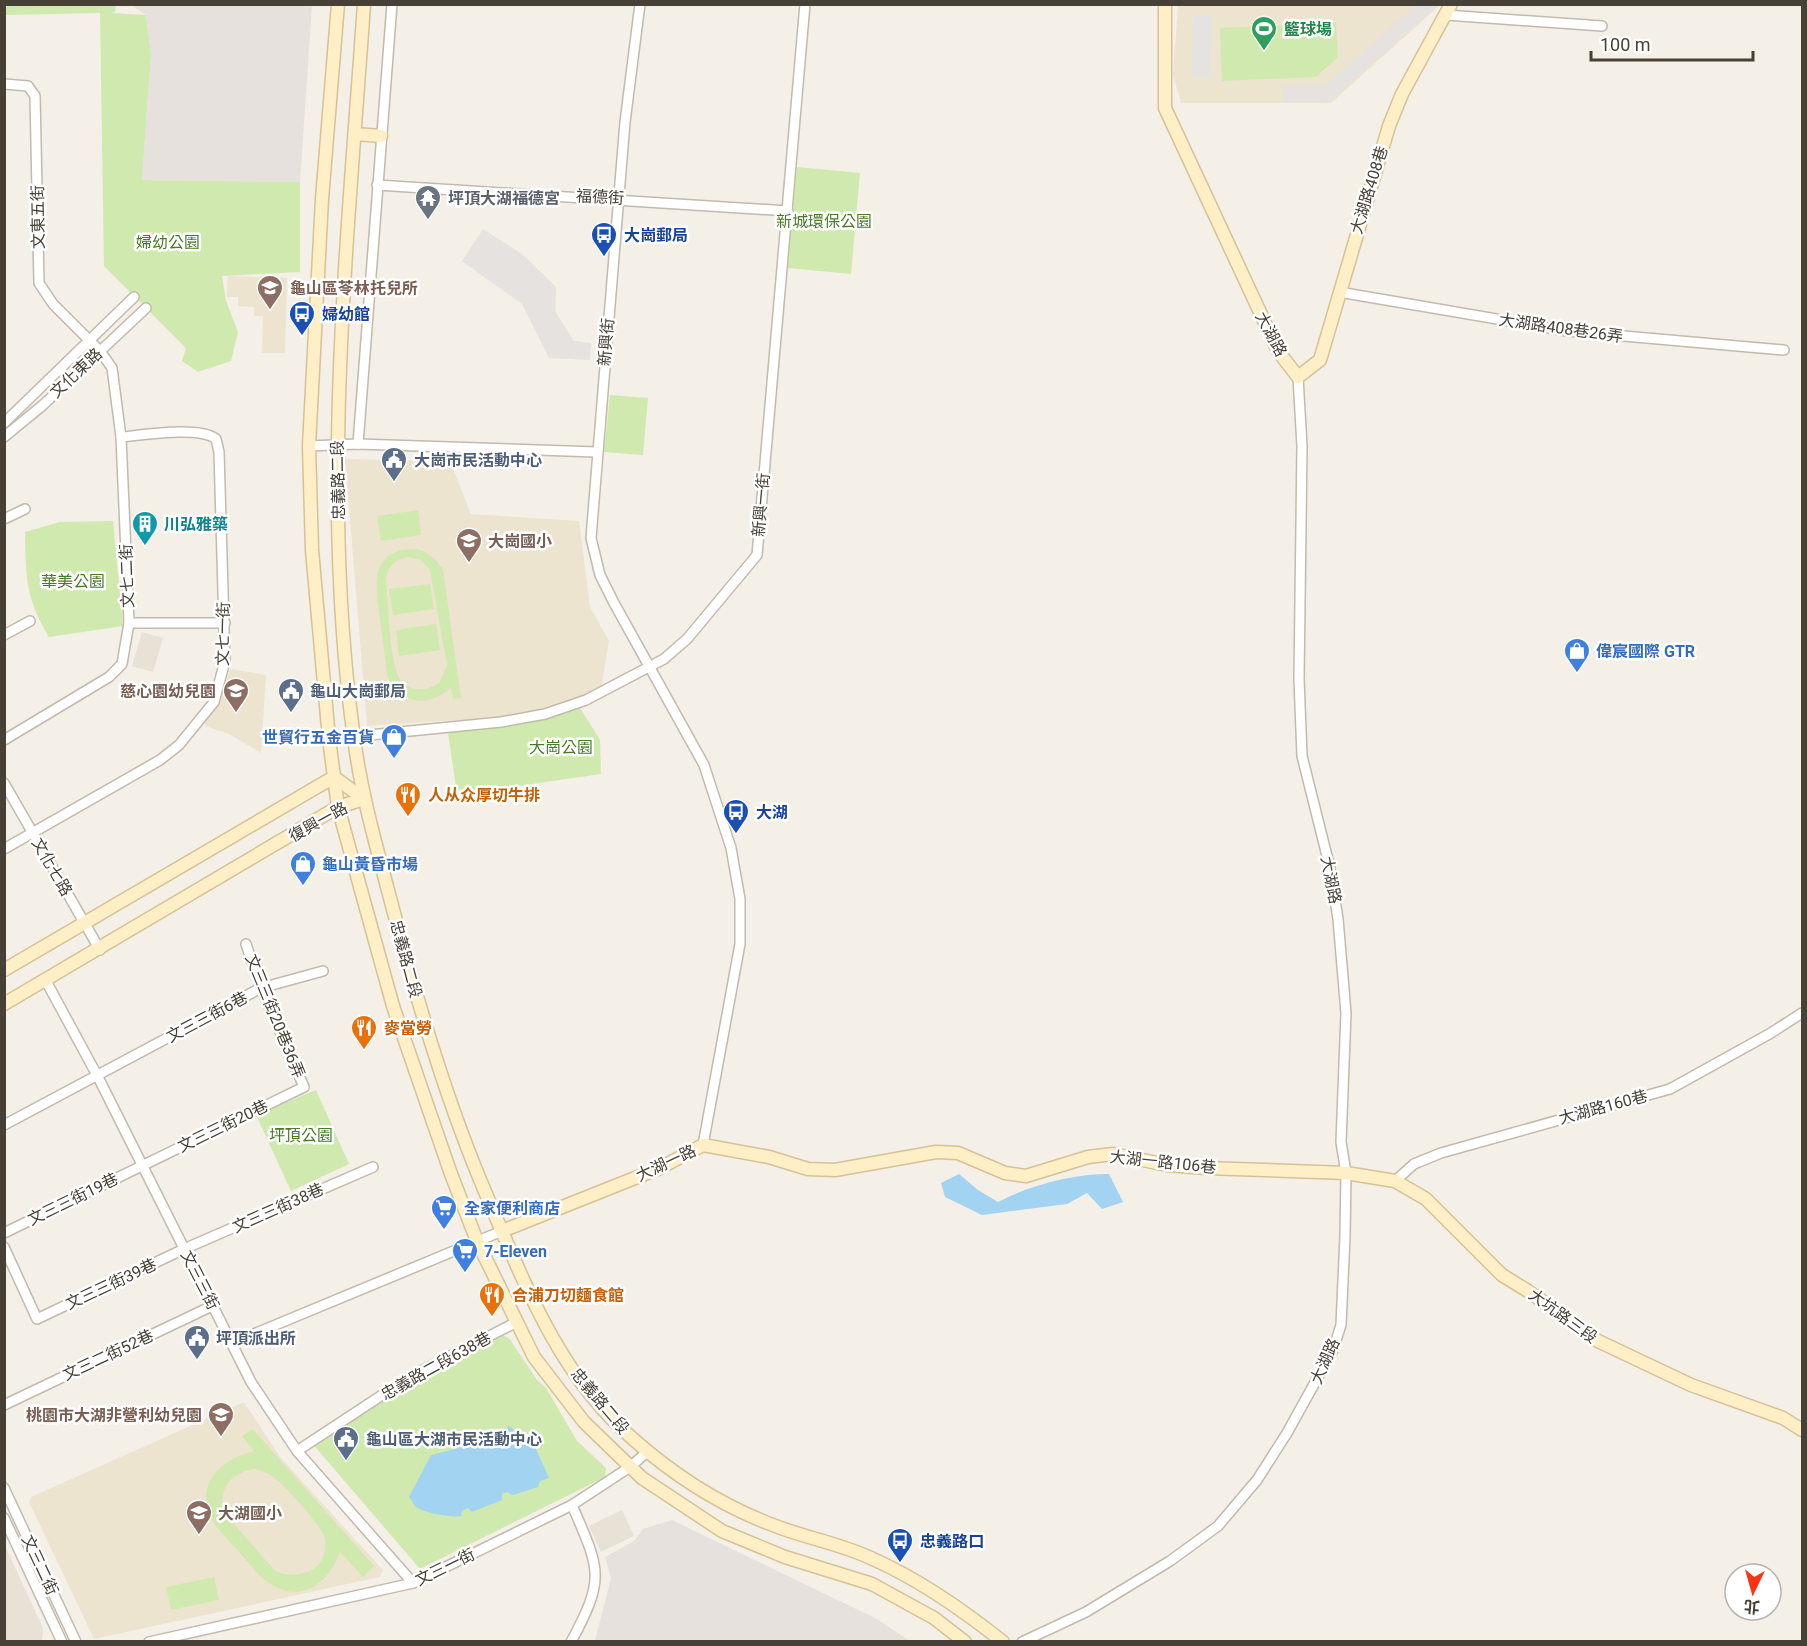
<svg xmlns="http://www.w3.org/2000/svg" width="1807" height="1646" viewBox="0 0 1807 1646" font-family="Roboto,'Noto Sans TC',sans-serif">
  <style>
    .residential { fill: #e8e1d5 }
    .industrial { fill: #e6e1dc }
    .education { fill: #ede4d0 }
    .green { fill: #d0e9af; fill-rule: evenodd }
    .parking { fill: #e5e2df }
    .water { fill: #a2d3f1 }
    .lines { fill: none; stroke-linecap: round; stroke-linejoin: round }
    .street-casing { stroke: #c2baac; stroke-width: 12 }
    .secondary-casing { stroke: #d5c296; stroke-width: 15 }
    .street { stroke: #fff; stroke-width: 9 }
    .secondary { stroke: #ffefc6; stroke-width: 12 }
    .labels { text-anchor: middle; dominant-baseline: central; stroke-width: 5; stroke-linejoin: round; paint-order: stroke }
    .leisure-label { font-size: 16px; font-weight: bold; fill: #27864d; stroke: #fff; text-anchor: start }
    .street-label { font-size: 16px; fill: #474036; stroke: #fff }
    .worship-label { font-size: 16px; font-weight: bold; fill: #5b616d; stroke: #fff; text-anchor: start }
    .park-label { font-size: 16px; fill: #497a28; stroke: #fff }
    .transit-label { font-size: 16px; font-weight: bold; fill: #164399; stroke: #fff; text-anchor: start }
    .education-label { font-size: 16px; font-weight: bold; fill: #785e54; stroke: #fff; text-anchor: start }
    .service-label { font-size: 16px; font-weight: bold; fill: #4e5e75; stroke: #fff; text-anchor: start }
    .culture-label { font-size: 16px; font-weight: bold; fill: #0d838f; stroke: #fff; text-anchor: start }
    .shop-label { font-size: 16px; font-weight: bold; fill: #366cbe; stroke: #fff; text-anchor: start }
    .food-label { font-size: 16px; font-weight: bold; fill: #c56008; stroke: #fff; text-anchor: start }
  </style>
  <rect width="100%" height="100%" fill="#f4efe7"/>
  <!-- residential -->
  <g class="residential">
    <polygon points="142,632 163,638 153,672 132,666"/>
    <polygon points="622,1510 634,1536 601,1552 589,1526"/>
    <polygon points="4,1544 43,1628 42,1641 5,1641"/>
  </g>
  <!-- industrial -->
  <g class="industrial">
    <polygon points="131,5 312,5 300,182 142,180 151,55 146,15"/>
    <polygon points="672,1520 877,1619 910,1641 595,1641 611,1578 605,1557 634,1541 643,1529"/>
  </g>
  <!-- education -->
  <g class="education">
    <polygon points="1178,5 1440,5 1331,103 1181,103 1173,75"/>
    <polygon points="228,276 287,278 285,353 262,353 263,316 254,316 254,307 238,306 238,297 227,297"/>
    <polygon points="345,459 450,461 471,514 579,521 590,607 609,641 601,689 585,698 532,715 367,726"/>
    <polygon points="230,669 266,675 261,753 229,734 208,727 203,722 222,696"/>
    <polygon points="244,1402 280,1457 383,1570 380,1577 94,1639 29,1502 31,1497"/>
  </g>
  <!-- green -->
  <g class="green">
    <polygon points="4,5 116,5 115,12 111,13 146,15 151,55 142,180 300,182 300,272 222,276 226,301 238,332 231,361 198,372 182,361 186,348 104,266 100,13 5,15"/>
    <polygon points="1336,23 1338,57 1316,77 1222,81 1220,28"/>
    <polygon points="797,167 860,173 851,274 788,268"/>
    <polygon points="610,395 648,398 643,455 604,452"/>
    <polygon points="418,510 421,535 381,541 377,516"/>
    <path d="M113,521l10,105 -74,11c-24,-40 -23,-61 -24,-105l35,-10z"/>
    <path d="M416,549c13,3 19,10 27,20l18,129 -8,1 -2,-12c-21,22 -53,17 -64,-12 -2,-19 -5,-37 -7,-56 -4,-35 -12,-70 36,-70zM408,557l13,3 9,10 17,95 -7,17c-13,11 -37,11 -43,-9 -8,-24 -8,-64 -11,-90 0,-15 7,-23 22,-26z"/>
    <polygon points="430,584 434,609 393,615 389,589"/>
    <polygon points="436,624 440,650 399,656 396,630"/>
    <polygon points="579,706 600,740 601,774 457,795 448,732 545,718"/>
    <polygon points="316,1090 349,1164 291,1191 256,1115"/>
    <polygon points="502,1335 509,1338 537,1380 546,1388 577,1441 606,1468 605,1477 420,1569 311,1442 448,1357"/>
    <path d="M253,1429l121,137 -11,11 -23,-25c-11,31 -39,53 -71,31 -11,-7 -20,-20 -29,-30 -10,-12 -26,-25 -31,-40 -12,-34 16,-55 45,-62l-12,-15zM255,1469c6,2 12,3 17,7 12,8 50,50 53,63 5,31 -27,42 -50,32l-52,-60c-4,-23 8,-39 32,-42z"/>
    <polygon points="214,1577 219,1600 171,1610 166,1587"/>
  </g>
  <!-- parking -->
  <g class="parking">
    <polygon points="1416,5 1438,5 1330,101 1283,102 1282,86 1327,84"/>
    <polygon points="1193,15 1211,15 1210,77 1192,77"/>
    <polygon points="483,229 522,254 556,287 555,311 574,341 591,343 590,360 549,358 522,304 462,261"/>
  </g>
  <!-- water -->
  <g class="water">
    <path d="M959,1174l19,16 20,12c32,-17 75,-28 111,-28l14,28 -21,7 -15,-16 -20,11 -85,11 -37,-18 -4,-14z"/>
    <path d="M509,1426l16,13 7,1 17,38 -9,3 -2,6 -25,8 -6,-3 -5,2v6l-30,12 -4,-4 -6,3 -1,5c-8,2 -36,-3 -43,-8 -6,-3 -4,-7 -9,-11l22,-42c19,-4 64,-17 78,-29z"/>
  </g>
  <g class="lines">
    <defs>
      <g id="street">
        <polyline points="640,4 625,122 591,538 600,575 614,603 704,765 731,848 740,899 740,944 703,1145"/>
        <polyline points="1446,15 1602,26"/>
        <polyline points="4,84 28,86 35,96 39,283 53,304 100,351 112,368 121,437 129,623 122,664 109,677 4,740"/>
        <polyline points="377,185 788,211"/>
        <polyline points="1339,292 1567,331 1784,350"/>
        <polyline points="4,423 134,297"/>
        <polyline points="4,437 43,405 146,308"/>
        <polyline points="358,444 392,4"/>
        <polyline points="309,446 358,444 597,452"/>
        <polyline points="4,519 25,509"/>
        <polyline points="129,623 225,623"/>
        <polyline points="4,635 30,621"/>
        <polyline points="329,739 501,722 545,714 586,700 664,659 687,639 757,555 805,4"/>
        <polyline points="4,783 100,950"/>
        <path d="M4,849l156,-89 19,-15 35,-43 11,-41 -6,-209 -3,-13c-17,-13 -72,-4 -95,-2"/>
        <polyline points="46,981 98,1077 251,1382 297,1451 413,1583"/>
        <polyline points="4,1125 261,988 323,971"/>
        <polyline points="1395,1181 1414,1164 1441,1153 1670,1089 1771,1033 1802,1013"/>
        <polyline points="4,1233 304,1087 261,988 246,944"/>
        <polyline points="4,1247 37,1319 184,1249 373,1167"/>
        <polyline points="232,1343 502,1231"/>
        <polyline points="4,1405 212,1306"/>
        <polyline points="297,1451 411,1376 517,1322"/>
        <polyline points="4,1488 76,1642"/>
        <polyline points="4,1518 62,1642"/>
        <polyline points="149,1642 413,1583 572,1505 630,1467 648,1451"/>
        <path d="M571,1642c35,-65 29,-72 1,-137"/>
        <polyline points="1022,1642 1086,1612 1170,1561 1218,1526 1257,1480 1287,1433 1333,1350 1341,1325 1345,1236 1346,1173 1341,1142 1346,1013 1338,919 1330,868 1302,756 1299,679 1302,446 1298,377"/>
      </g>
      <g id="secondary">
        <polyline points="338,4 322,199 309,446 312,550 329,739 338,807 393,1006 451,1174 477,1241 534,1357 584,1422 642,1478 722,1531 785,1557 872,1584 934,1618 965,1642"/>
        <path d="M364,4c-17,244 -44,491 -10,734 7,55 22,107 36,160 27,103 57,206 99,303 37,86 71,175 144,238 43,38 94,70 148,89 30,11 63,17 92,31 47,21 90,51 130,83"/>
        <polyline points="1165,4 1165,108 1278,351 1298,377 1320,360 1389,126 1402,94 1451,4"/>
        <polyline points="355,134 381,136"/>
        <polyline points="334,777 364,799"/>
        <polyline points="4,970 334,777"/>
        <polyline points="4,1004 338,807 364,799"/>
        <polyline points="502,1231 660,1168 703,1145 769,1157 808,1169 835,1170 936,1152 958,1153 1005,1173 1026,1176 1088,1157 1113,1154 1167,1165 1206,1168 1346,1173 1395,1181 1426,1199 1502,1275 1528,1291 1598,1341 1691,1385 1783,1418 1802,1430"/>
      </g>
    </defs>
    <!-- street casing -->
    <use href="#street" class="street-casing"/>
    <!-- secondary casing -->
    <use href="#secondary" class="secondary-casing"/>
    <!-- street -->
    <use href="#street" class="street"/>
    <!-- secondary -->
    <use href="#secondary" class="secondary"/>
  </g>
  <!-- icons -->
  <defs>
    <symbol id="stadium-pin" viewBox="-11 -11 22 30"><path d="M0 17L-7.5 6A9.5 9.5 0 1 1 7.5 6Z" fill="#2e9e5b" stroke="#fff"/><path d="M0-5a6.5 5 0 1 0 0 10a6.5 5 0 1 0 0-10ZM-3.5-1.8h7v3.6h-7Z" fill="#fff"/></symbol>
    <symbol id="temple-pin" viewBox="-11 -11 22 30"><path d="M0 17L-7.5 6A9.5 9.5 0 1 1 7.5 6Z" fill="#6b7280" stroke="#fff"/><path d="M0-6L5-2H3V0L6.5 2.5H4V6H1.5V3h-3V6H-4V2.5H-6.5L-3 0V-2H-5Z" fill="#fff"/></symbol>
    <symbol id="bus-pin" viewBox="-11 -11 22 30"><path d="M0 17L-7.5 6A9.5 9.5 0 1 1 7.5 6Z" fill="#1a4fb4" stroke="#fff"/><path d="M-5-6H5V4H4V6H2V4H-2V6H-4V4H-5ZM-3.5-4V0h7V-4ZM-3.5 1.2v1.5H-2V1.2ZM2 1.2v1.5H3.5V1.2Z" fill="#fff"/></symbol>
    <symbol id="school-pin" viewBox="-11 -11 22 30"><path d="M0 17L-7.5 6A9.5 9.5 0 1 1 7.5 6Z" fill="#8d6e63" stroke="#fff"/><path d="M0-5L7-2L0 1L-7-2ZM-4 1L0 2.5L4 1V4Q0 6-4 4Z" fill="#fff"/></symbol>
    <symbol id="civic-pin" viewBox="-11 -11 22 30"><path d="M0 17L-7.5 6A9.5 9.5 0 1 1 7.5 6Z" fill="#5c6f8a" stroke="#fff"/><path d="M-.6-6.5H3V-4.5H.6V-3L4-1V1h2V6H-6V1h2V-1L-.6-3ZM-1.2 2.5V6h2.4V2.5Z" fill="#fff"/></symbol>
    <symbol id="building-pin" viewBox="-11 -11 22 30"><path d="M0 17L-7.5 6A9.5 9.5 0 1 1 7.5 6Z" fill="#0f9aa8" stroke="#fff"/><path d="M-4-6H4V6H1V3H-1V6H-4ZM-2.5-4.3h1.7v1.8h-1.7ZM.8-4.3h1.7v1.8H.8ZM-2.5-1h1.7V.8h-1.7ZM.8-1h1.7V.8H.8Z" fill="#fff"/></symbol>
    <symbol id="shop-pin" viewBox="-11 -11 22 30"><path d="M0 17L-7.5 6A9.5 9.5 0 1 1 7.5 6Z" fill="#3f7fe0" stroke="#fff"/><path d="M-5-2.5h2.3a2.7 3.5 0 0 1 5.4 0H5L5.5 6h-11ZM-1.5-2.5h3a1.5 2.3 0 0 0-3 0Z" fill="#fff"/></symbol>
    <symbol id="restaurant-pin" viewBox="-11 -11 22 30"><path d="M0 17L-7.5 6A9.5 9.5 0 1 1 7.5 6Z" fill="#e8710a" stroke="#fff"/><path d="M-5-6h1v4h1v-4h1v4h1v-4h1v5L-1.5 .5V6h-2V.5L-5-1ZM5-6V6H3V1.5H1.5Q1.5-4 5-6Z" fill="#fff"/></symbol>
    <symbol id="supermarket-pin" viewBox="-11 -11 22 30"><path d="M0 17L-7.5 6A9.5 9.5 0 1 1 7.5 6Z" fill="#3f7fe0" stroke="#fff"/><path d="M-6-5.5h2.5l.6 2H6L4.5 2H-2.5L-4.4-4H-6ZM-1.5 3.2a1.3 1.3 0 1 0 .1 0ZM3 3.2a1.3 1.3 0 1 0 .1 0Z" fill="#fff"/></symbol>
  </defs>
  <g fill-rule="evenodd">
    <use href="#stadium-pin" x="1249" y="14" width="30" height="40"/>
    <use href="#temple-pin" x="413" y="183" width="30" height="40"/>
    <use href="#bus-pin" x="589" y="220" width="30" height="40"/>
    <use href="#school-pin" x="255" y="273" width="30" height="40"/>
    <use href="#bus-pin" x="287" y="299" width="30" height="40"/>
    <use href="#civic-pin" x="379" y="445" width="30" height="40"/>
    <use href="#building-pin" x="130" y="509" width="30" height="40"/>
    <use href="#school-pin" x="454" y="526" width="30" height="40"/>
    <use href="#shop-pin" x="1562" y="636" width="30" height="40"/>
    <use href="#school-pin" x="221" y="676" width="30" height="40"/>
    <use href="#civic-pin" x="276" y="676" width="30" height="40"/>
    <use href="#shop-pin" x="379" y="722" width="30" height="40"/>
    <use href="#restaurant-pin" x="393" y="780" width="30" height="40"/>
    <use href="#bus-pin" x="721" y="797" width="30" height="40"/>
    <use href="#shop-pin" x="288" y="849" width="30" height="40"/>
    <use href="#restaurant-pin" x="349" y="1013" width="30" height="40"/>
    <use href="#supermarket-pin" x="429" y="1193" width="30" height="40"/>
    <use href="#supermarket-pin" x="450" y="1236" width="30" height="40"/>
    <use href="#restaurant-pin" x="477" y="1280" width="30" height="40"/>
    <use href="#civic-pin" x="182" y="1323" width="30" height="40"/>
    <use href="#school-pin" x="206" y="1400" width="30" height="40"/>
    <use href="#civic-pin" x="331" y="1424" width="30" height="40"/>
    <use href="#school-pin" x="184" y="1498" width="30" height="40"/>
    <use href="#bus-pin" x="885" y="1526" width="30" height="40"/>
  </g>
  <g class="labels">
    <!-- leisure labels -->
    <g class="leisure-label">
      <text x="1284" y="29">籃球場</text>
    </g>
    <!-- street labels -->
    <g class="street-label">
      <text transform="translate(1369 190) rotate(-73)">大湖路408巷</text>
      <text transform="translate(600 197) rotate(3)">福德街</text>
      <text transform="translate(38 217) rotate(-91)">文東五街</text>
      <text transform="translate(1561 328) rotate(8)">大湖路408巷26弄</text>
      <text transform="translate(1271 334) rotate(62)">大湖路</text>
      <text transform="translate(606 342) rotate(-85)">新興街</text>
      <text transform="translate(76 373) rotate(-43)">文化東路</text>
      <text transform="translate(338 480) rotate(-91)">忠義路二段</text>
      <text transform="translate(761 505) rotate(-85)">新興一街</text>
      <text transform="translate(127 576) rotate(-92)">文七二街</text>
      <text transform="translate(223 634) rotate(-89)">文七一街</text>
      <text transform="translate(318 822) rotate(-29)">復興一路</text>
      <text transform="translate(52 867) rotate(60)">文化七路</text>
      <text transform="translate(1331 880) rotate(79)">大湖路</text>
      <text transform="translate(406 959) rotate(75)">忠義路二段</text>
      <text transform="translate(275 1016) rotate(68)">文三三街20巷36弄</text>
      <text transform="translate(207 1017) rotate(-28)">文三三街6巷</text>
      <text transform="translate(1603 1107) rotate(-15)">大湖路160巷</text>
      <text transform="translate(223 1126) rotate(-26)">文三三街20巷</text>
      <text transform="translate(1163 1162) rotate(6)">大湖一路106巷</text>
      <text transform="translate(666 1163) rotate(-25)">大湖一路</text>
      <text transform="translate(73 1199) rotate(-26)">文三三街19巷</text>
      <text transform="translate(278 1208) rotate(-24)">文三三街38巷</text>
      <text transform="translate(200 1280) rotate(63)">文三三街</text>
      <text transform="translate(111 1284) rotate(-25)">文三三街39巷</text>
      <text transform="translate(1563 1316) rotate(36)">大坑路三段</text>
      <text transform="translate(108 1355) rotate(-25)">文三二街52巷</text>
      <text transform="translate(1325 1361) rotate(-66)">大湖路</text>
      <text transform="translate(436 1366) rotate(-29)">忠義路二段638巷</text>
      <text transform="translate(600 1401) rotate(50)">忠義路二段</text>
      <text transform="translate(40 1565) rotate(65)">文三二街</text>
      <text transform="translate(445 1567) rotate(-26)">文三一街</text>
    </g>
    <!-- worship labels -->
    <g class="worship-label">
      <text x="448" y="198">坪頂大湖福德宮</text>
    </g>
    <!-- park labels -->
    <g class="park-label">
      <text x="824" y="221">新城環保公園</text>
      <text x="168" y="242">婦幼公園</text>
      <text x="73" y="581">華美公園</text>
      <text x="561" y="747">大崗公園</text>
      <text x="301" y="1135">坪頂公園</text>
    </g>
    <!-- transit labels -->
    <g class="transit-label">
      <text x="624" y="235">大崗郵局</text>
      <text x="322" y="314">婦幼館</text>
      <text x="756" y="812">大湖</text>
      <text x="920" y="1541">忠義路口</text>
    </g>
    <!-- education labels -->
    <g class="education-label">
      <text x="290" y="288">龜山區苓林托兒所</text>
      <text x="488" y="541">大崗國小</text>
      <text x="216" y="691" text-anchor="end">慈心園幼兒園</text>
      <text x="202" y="1415" text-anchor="end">桃園市大湖非營利幼兒園</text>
      <text x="218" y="1513">大湖國小</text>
    </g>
    <!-- service labels -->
    <g class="service-label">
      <text x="414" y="460">大崗市民活動中心</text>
      <text x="310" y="691">龜山大崗郵局</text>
      <text x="216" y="1338">坪頂派出所</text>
      <text x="366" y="1439">龜山區大湖市民活動中心</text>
    </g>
    <!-- culture labels -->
    <g class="culture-label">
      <text x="164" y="524">川弘雅築</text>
    </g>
    <!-- shop labels -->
    <g class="shop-label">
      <text x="1596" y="651">偉宸國際 GTR</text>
      <text x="374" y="737" text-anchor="end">世貿行五金百貨</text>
      <text x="322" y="864">龜山黃昏市場</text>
      <text x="464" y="1208">全家便利商店</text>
      <text x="484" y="1251">7-Eleven</text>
    </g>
    <!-- food labels -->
    <g class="food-label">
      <text x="428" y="795">人从众厚切牛排</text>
      <text x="384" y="1028">麥當勞</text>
      <text x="512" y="1295">合浦刀切麵食館</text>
    </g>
  </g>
  <!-- border -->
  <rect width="1807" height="1646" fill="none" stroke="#474036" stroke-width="12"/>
  <!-- north arrow -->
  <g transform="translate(1753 1592) rotate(185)"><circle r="28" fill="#ffffff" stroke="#b5b3af" stroke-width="1.5"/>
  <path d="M0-4.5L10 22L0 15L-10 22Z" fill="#fd3114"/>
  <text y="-9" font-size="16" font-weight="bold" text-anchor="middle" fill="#474036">北</text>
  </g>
  <!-- scale -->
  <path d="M1591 51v9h162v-9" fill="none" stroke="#474036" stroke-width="3"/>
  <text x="1600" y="51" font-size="18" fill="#474036" stroke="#ffffff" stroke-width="4.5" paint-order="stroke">100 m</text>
</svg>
